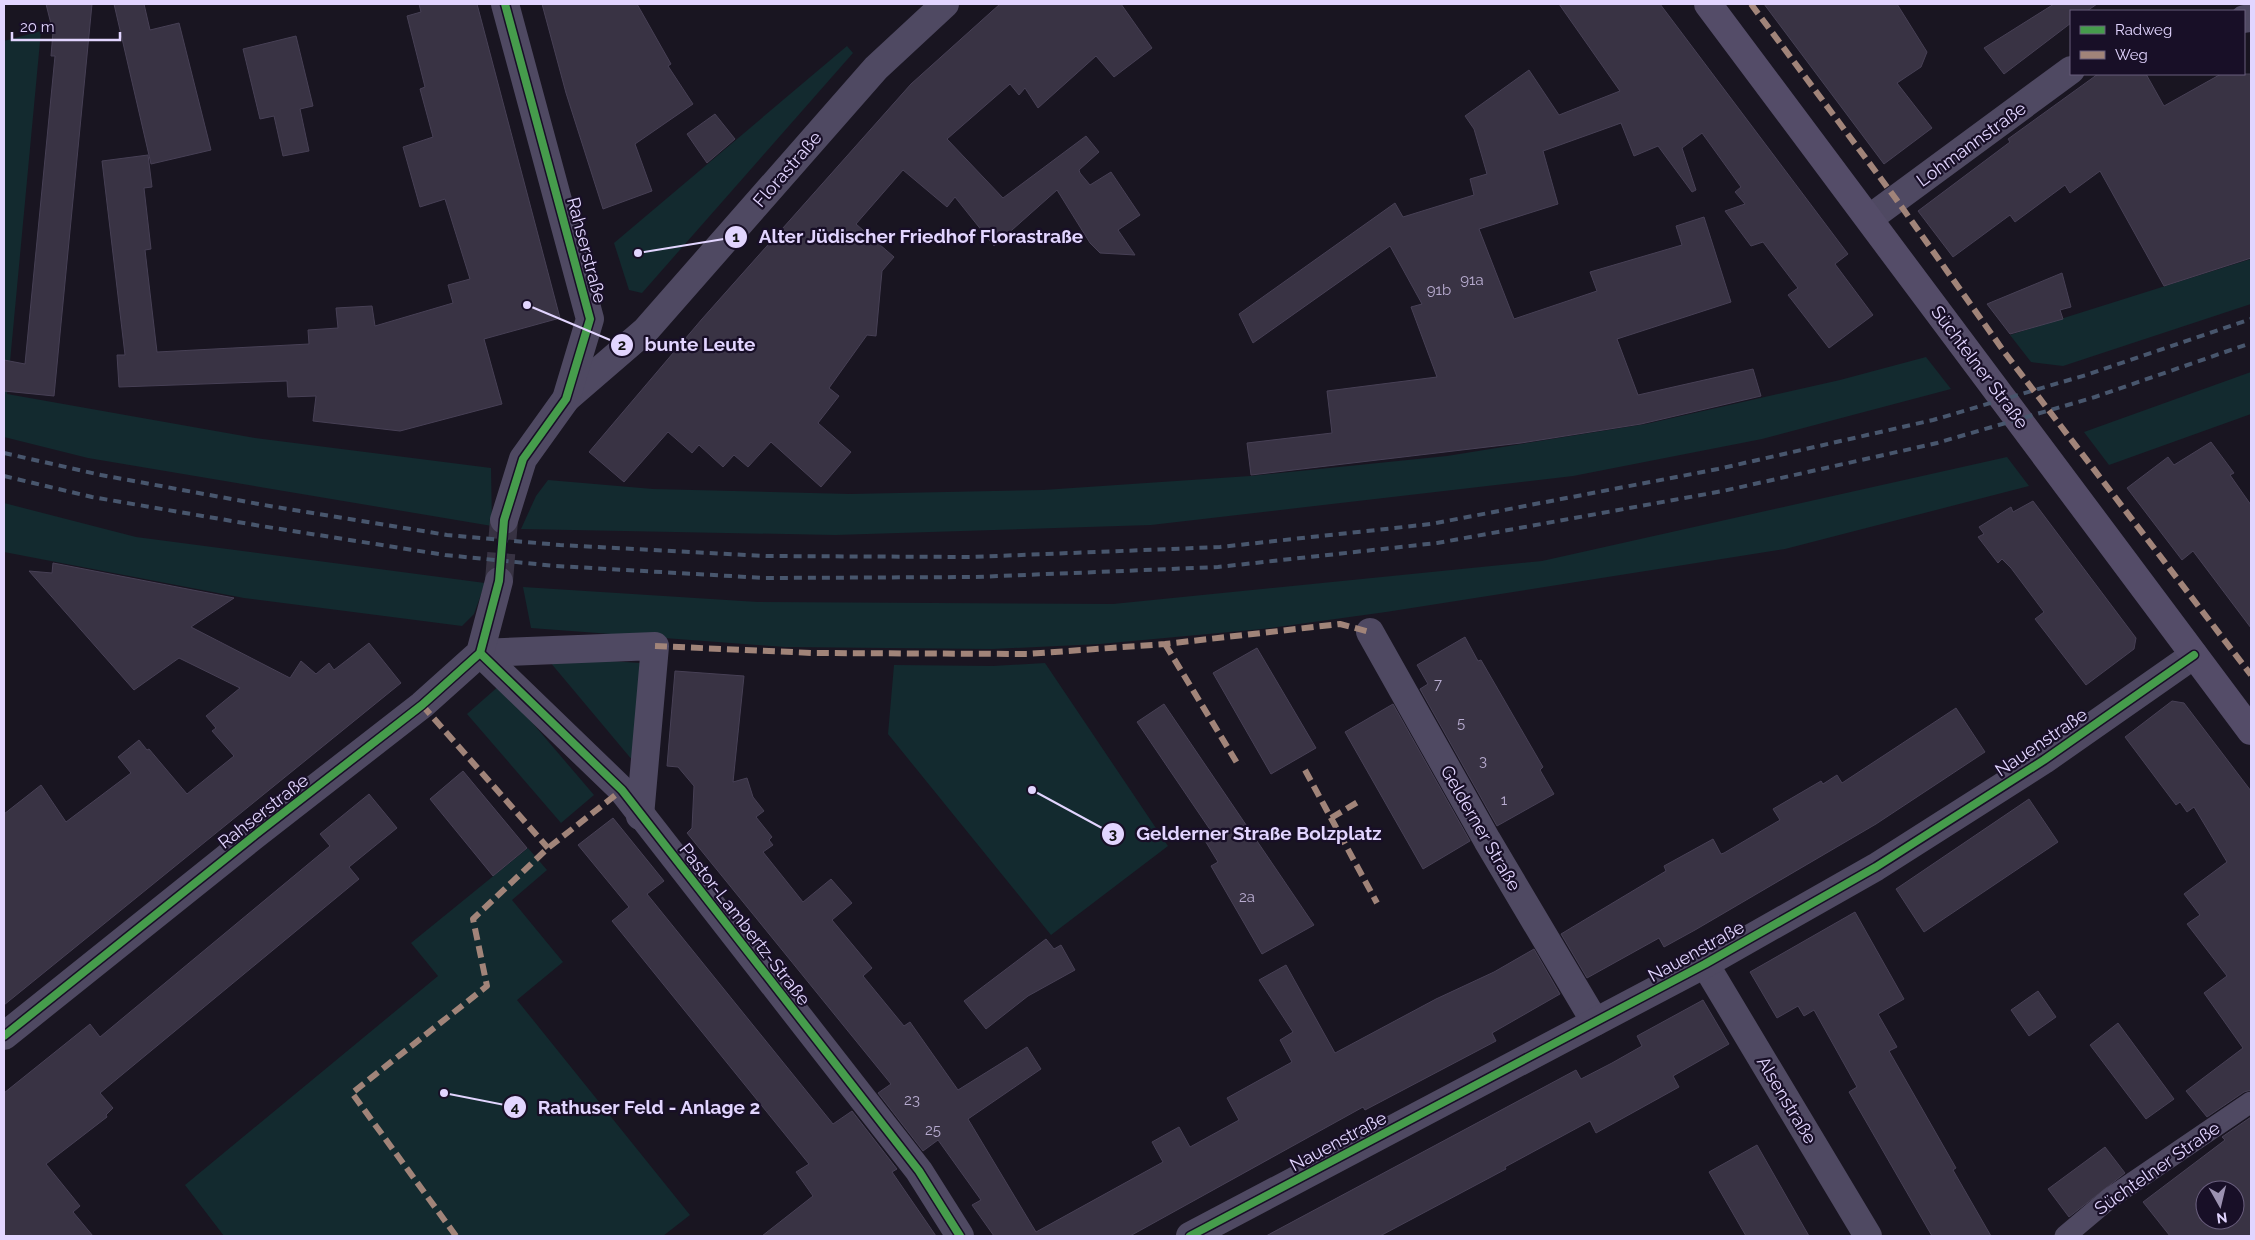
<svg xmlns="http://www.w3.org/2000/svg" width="2255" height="1240" viewBox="0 0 2255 1240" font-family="Raleway,sans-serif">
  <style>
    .green { fill: #132a2f }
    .building { fill: #393344; stroke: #474055; fill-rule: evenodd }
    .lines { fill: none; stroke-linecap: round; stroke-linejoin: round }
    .street-tunnel { stroke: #373242; stroke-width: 28; stroke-dasharray: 28 14; stroke-linecap: butt }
    .lane { stroke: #4f4962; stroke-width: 21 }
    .street { stroke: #4f4962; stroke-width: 28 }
    .secondary { stroke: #544c68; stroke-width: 28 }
    .rail { stroke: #48566d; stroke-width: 4; stroke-dasharray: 8 6; stroke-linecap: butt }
    .quiet { stroke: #a18479; stroke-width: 6; stroke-dasharray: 12 6; stroke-linecap: butt }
    .cycleway-casing { stroke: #180f27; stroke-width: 11 }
    .cycleway { stroke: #469c4c; stroke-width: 8 }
    .labels { text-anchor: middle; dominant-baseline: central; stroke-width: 4.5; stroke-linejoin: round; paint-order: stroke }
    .number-label { font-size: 15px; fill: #b8acd0 }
    .street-label { font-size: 18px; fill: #e2d5ff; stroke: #180f27 }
    .leader { fill: none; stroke: #e2d5ff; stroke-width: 2 }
    .callout-dot { fill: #e2d5ff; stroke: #180f27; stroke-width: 2 }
    .mark-label { font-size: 15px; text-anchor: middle; font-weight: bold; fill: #111 }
    .callout-label { font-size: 19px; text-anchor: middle; font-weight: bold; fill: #e2d5ff; stroke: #180f27; stroke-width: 4.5; stroke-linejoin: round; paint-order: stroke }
  </style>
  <rect width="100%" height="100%" fill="#191521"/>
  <!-- green -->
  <g class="green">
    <polygon points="41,31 7,394 255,438 491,468 492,526 88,458 4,437 4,41"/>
    <polygon points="847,46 853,53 642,293 629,290 614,243"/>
    <polygon points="2251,259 2251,304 2063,366 2031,362 2010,335"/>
    <polygon points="1926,357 1951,389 1762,439 1573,476 1151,525 835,535 521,529 536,496 548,480 653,489 850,494 1043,490 1250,476 1447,456 1646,424 1840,380"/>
    <polygon points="2251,372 2251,414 2109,465 2084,432"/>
    <polygon points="2007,457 2029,486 1785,549 1386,612 1262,629 1100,644 992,649 785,647 531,628 523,587 758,602 1113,604 1542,561"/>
    <polygon points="4,503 136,537 485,583 474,614 462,626 244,598 4,552"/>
    <polygon points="553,657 640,663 633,761 550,662"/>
    <polygon points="1045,663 1168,846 1051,935 888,734 894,665 993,666"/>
    <polygon points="500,685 594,795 561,823 467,714"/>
    <polygon points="528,848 547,870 512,900 563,962 517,1000 690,1215 663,1236 224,1236 185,1185 438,976 411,943"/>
  </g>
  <!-- building -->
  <g class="building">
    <polygon points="46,4 92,4 54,396 4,391 4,360 25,364 55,56 51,56 53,32"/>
    <polygon points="114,4 144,4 150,30 179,23 211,150 151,164"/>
    <polygon points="419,4 477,4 560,318 484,339 502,404 400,431 313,421 316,396 288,397 287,381 119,387 117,355 125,355 102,161 148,155 152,187 144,188 151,249 145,250 157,352 309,344 308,330 338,328 336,308 372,306 375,326 453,303 448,285 470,279 445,199 420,207 403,147 433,137 420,89 425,87 407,16 421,12"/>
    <polygon points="542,4 637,4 671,64 668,66 693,104 635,144 652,191 603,209 566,93"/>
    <polygon points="1000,4 1121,4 1152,48 1114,77 1096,56 1038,108 1025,88 1019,95 1010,84 947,139 1003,198 1086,136 1099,152 1079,170 1080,173 1090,185 1111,172 1140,215 1118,230 1135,255 1100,253 1090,243 1057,190 994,246 955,197 947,207 903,170 856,224 894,257 882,271 876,336 867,335 829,388 839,396 818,423 851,452 821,487 771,442 748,467 734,455 723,467 699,445 692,453 668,432 624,482 589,452 702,319 911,84"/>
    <polygon points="1559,4 1660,4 1848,254 1835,264 1873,315 1829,348 1788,295 1798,288 1763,242 1751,246 1725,211 1745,204 1735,192 1741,187 1702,133 1682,148 1696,190 1692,192 1658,146 1634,156 1621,123 1543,151 1558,204 1479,229 1514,319 1597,291 1590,272 1682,245 1676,226 1704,217 1731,302 1617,339 1638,395 1753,369 1761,396 1641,424 1521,443 1251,475 1247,443 1332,433 1327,391 1437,377 1411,307 1422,304 1390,246 1253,343 1239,314 1395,203 1403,217 1474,195 1470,179 1487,174 1474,129 1465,116 1529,70 1559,115 1620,91"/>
    <polygon points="1764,4 1897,4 1927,52 1921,67 1897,83 1932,128 1884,164"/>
    <polygon points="2054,4 2097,4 2087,11 2071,11 2071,23 2004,74 1984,48"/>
    <polygon points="296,36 313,106 300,109 309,151 283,156 274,116 260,119 243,49"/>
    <polygon points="2098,74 2146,74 2164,106 2221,74 2251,74 2251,258 2164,286 2100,171 2070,193 2065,185 2015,222 2010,215 1953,257 1918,211 2010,142 2008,139"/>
    <polygon points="715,114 735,139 707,163 687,134"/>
    <polygon points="2062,273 2071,307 2060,310 2063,319 2010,334 1987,304"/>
    <polygon points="2211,442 2234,473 2230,475 2251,505 2251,628 2193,551 2182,560 2127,488 2168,457 2174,465"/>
    <polygon points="2033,501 2136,638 2134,649 2086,685 2035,619 2044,612 2011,568 2002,559 1998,563 1978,537 1984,534 1979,527 2011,507 2013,512"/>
    <polygon points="53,563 234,598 191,627 290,678 301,661 316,674 329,663 334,670 369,643 401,683 4,1005 4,814 41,785 66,822 131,773 118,757 139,740 147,750 149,749 187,794 234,756 212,731 216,728 206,716 240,688 179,658 134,690 29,571 52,573"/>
    <polygon points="1465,637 1478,661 1481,660 1543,767 1540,770 1554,794 1497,826 1420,689 1428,684 1417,665"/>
    <polygon points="1257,648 1316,748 1271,774 1213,673"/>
    <polygon points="675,671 744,676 733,782 747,778 753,797 764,811 756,817 772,837 769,840 773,845 763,852 803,902 831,879 852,903 832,920 872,968 863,976 904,1026 910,1022 958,1090 1027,1047 1041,1069 968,1119 1036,1232 1163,1162 1152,1142 1179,1127 1190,1147 1239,1120 1227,1098 1292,1062 1280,1040 1293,1032 1259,980 1286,965 1335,1053 1436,999 1494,972 1534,949 1560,994 1492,1033 1496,1041 1365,1110 1363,1107 1130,1236 994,1236 972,1205 981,1200 938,1140 923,1151 878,1093 891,1084 687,833 692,828 694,786 678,767 667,766"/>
    <polygon points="2172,701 2184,703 2251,791 2251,1090 2244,1092 2207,1117 2186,1091 2243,1048 2204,993 2227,976 2187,924 2200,915 2184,894 2227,862 2194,807 2187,812 2180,802 2176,805 2125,737"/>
    <polygon points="1164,704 1314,925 1262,954 1211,866 1218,862 1204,839 1213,834 1137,722"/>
    <polygon points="1393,704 1470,841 1423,869 1345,732"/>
    <polygon points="1956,708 1985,752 1876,824 1695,930 1664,947 1659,938 1587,978 1561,934 1666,871 1664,866 1713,839 1721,854 1724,853 1780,820 1773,809 1821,781 1823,784 1837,775 1842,783"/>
    <polygon points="463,771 527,848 493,876 430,799"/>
    <polygon points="369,794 397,828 349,867 359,879 100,1093 113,1108 106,1115 107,1117 46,1164 80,1206 73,1212 93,1236 4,1236 4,1093 90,1024 100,1037 330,846 320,834"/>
    <polygon points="2029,799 2058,842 1924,932 1896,889"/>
    <polygon points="613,818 664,881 647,894 833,1124 852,1111 897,1169 892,1172 936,1236 762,1236 813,1196 796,1172 809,1164 612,921 629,907 578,845"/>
    <polygon points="1855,912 1904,999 1878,1014 1897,1047 1889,1051 1956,1168 1953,1170 1991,1236 1932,1236 1849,1092 1857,1087 1814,1010 1804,1016 1798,1006 1777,1018 1750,972"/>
    <polygon points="1046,939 1054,949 1061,945 1075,970 1028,996 986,1029 964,1001"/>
    <polygon points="2038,991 2056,1017 2029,1036 2011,1010"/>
    <polygon points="1703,1000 1729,1044 1673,1076 1679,1087 1596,1133 1590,1121 1505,1167 1506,1169 1380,1236 1266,1236 1576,1070 1581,1079 1612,1063 1642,1046 1637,1036"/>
    <polygon points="2118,1023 2174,1099 2146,1119 2090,1045"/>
    <path d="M2251,1117v119h-81l-27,-34 82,-62 -3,-3zM2205,1190h30v30h-30z"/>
    <polygon points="1757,1145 1809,1236 1746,1236 1709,1172"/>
    <polygon points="2105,1147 2125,1173 2069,1217 2048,1189"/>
  </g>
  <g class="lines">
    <!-- street-tunnel -->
    <polyline class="street-tunnel" points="499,581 504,520"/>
    <!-- lane -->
    <polyline class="lane" points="2065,1236 2110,1198 2251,1102"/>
    <!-- street -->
    <g class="street">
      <polyline points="2244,19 2251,18"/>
      <polyline points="1870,218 2071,70"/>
      <polyline points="566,399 646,330 876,68 945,4"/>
      <polyline points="504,520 523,459 566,399 590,319 505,4"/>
      <polyline points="1370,632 1487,840 1595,1022"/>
      <polyline points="480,653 622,790 919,1171 960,1236"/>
      <polyline points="480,653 655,646 640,816"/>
      <polyline points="1705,964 1868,1236"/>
      <polyline points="4,1036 255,835 422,705 480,653 499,581"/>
      <polyline points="1190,1236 1705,964 1876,867 2044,760 2194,655"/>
    </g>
    <!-- secondary -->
    <polyline class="secondary" points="1708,4 2251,731"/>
    <!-- rail -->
    <g class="rail">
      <polyline points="4,453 101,475 264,505 447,535 560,545 766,556 971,557 1220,547 1431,524 1718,469 1933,420 2086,375 2251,319"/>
      <polyline points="4,476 92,497 261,526 445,555 556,566 765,578 976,577 1218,567 1437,543 1723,491 1937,443 2095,397 2251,343"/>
    </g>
    <!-- quiet -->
    <g class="quiet">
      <polyline points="1751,4 1896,199 2005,353 2251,675"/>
      <polyline points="1165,644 1237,763"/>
      <polyline points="655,646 813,653 1027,654 1165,644 1340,624 1370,632"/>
      <polyline points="422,705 548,848"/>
      <polyline points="1305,770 1377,903"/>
      <polyline points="1331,818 1361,800"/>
      <polyline points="456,1236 352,1093 487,986 473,919 548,848 622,790"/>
    </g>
    <defs>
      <g id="cycleway">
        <polyline points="480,653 622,790 919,1171 960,1236"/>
        <polyline points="4,1036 255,835 422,705 480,653 499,581 504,520 523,459 566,399 590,319 505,4"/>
        <polyline points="1190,1236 1705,964 1876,867 2044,760 2194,655"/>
      </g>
    </defs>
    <!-- cycleway casing -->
    <use href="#cycleway" class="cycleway-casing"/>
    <!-- cycleway -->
    <use href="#cycleway" class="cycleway"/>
  </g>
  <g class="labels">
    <!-- number labels -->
    <g class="number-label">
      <text x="1472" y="280">91a</text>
      <text x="1439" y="290">91b</text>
      <text x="1438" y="684">7</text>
      <text x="1461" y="723">5</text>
      <text x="1483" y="761">3</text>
      <text x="1504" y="800">1</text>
      <text x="1247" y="897">2a</text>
      <text x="912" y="1100">23</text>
      <text x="933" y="1130">25</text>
    </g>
    <!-- street labels -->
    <g class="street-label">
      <text transform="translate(1971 144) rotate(-36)">Lohmannstraße</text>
      <text transform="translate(787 169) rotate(-49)">Florastraße</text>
      <text transform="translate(587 250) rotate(75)">Rahserstraße</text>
      <text transform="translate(1980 367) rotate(53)">Süchtelner Straße</text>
      <text transform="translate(2041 742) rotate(-34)">Nauenstraße</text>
      <text transform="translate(263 811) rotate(-38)">Rahserstraße</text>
      <text transform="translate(1481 828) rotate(60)">Gelderner Straße</text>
      <text transform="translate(745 924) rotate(52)">Pastor-Lambertz-Straße</text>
      <text transform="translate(1696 951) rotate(-29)">Nauenstraße</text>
      <text transform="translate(1787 1100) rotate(59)">Alsenstraße</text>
      <text transform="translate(1338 1141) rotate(-28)">Nauenstraße</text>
      <text transform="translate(2157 1168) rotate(-35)">Süchtelner Straße</text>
    </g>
  </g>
  <!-- callouts -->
  <path class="leader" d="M638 253L736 237M527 305L622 345M1032 790L1113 834M444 1093L515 1107"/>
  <g class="callout-dot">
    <circle cx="638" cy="253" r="5"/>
    <circle cx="527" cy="305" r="5"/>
    <circle cx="1032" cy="790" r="5"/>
    <circle cx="444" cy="1093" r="5"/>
    <circle cx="736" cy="237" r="12"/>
    <circle cx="622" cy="345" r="12"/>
    <circle cx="1113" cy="834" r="12"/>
    <circle cx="515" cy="1107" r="12"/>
  </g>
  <g class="mark-label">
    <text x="736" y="242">1</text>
    <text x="622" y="350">2</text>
    <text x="1113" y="839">3</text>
    <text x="515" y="1112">4</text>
  </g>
  <g class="callout-label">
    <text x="921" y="243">Alter Jüdischer Friedhof Florastraße</text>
    <text x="700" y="351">bunte Leute</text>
    <text x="1259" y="840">Gelderner Straße Bolzplatz</text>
    <text x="649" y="1114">Rathuser Feld - Anlage 2</text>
  </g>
  <!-- border -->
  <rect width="2255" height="1240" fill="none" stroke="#e2d5ff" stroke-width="10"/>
  <!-- legend -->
  <rect x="2070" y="10" width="175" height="65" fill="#180f27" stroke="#695e7d"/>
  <rect x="2080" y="26" width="25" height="8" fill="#469c4c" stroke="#695e7d"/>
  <text x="2115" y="35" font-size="15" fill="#e2d5ff">Radweg</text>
  <rect x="2080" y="51" width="25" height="8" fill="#a18479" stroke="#695e7d"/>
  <text x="2115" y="60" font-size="15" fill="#e2d5ff">Weg</text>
  <!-- north arrow -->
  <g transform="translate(2220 1205) rotate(172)"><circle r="24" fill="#180f27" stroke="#695e7d"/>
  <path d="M0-4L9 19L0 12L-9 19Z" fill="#9c92b1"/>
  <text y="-8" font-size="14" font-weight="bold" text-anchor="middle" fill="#e2d5ff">N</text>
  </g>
  <!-- scale -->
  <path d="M12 32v8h108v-8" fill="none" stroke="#e2d5ff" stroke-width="2.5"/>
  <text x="20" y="32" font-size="15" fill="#e2d5ff" stroke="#180f27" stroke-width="4" paint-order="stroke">20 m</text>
</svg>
